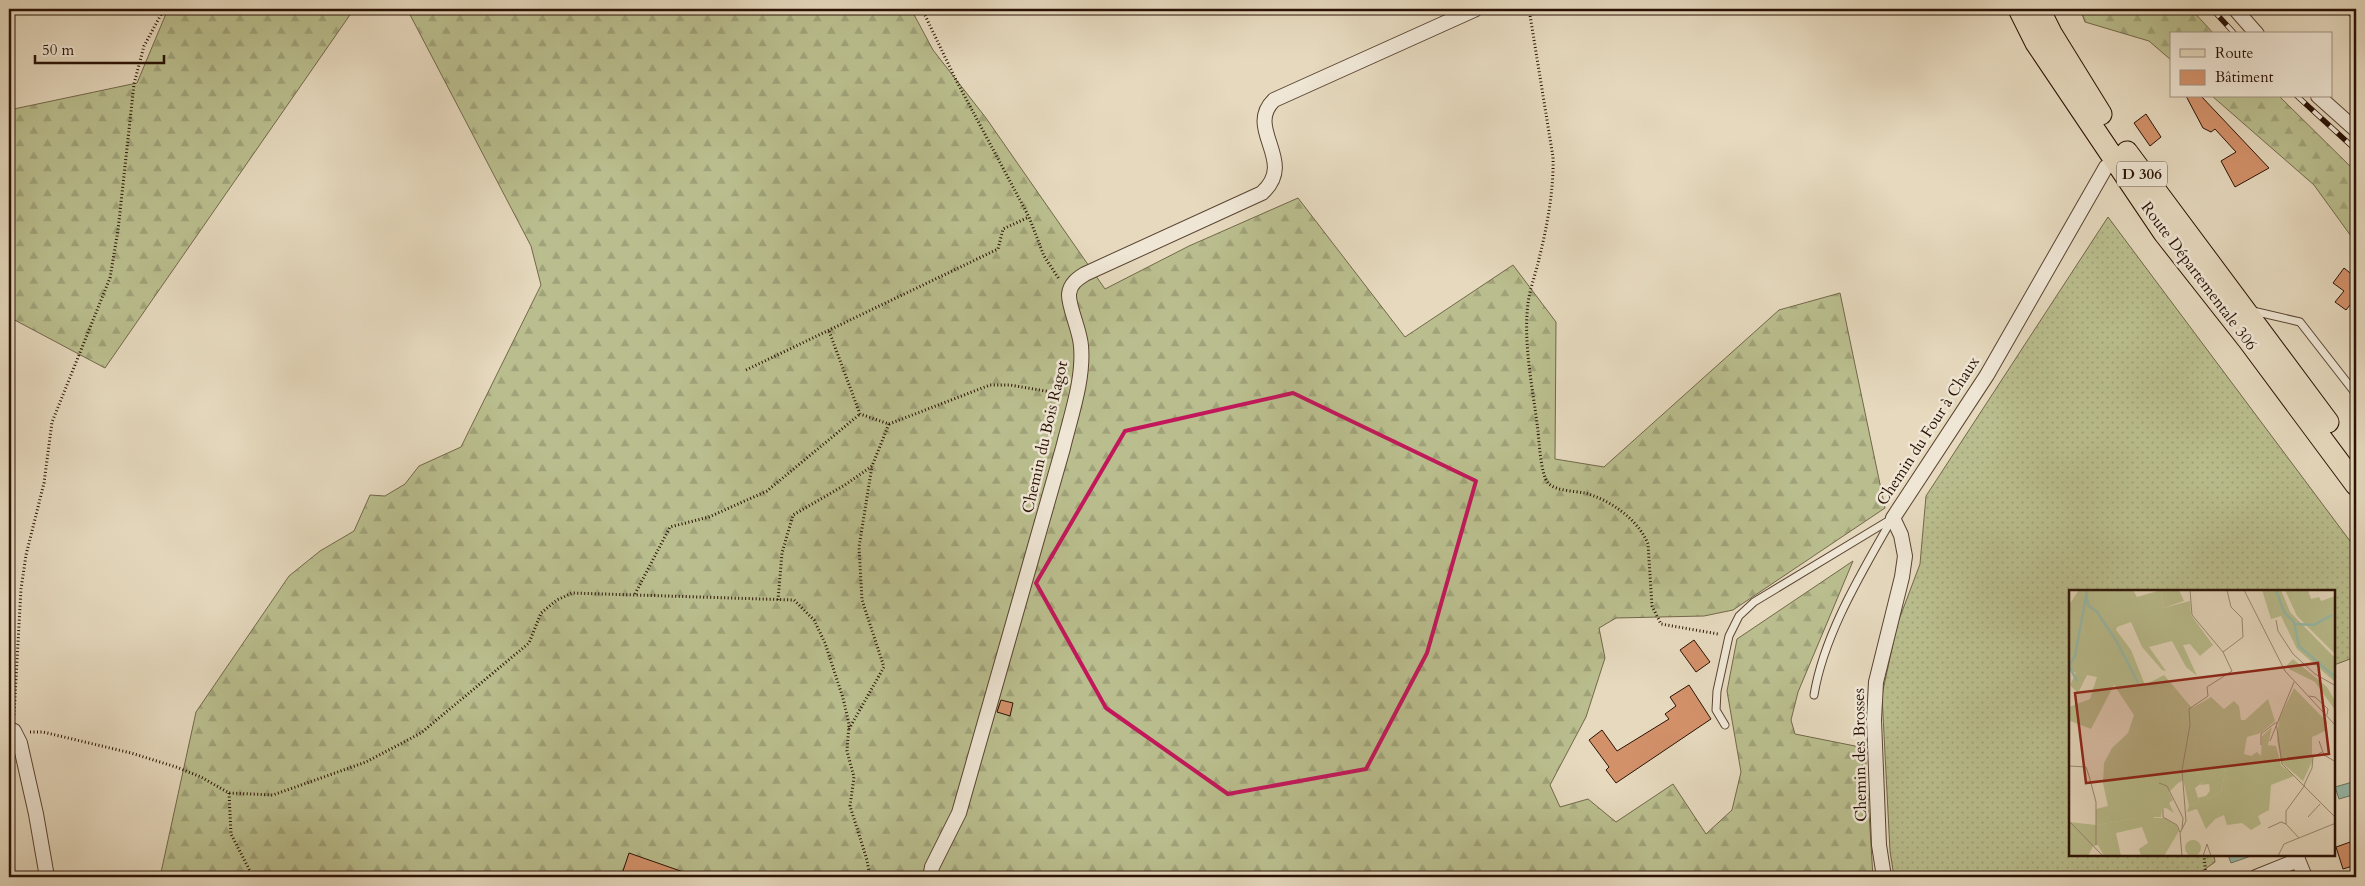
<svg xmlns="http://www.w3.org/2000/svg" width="2365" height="886" viewBox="0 0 2365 886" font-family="Cardo,serif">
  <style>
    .grass { fill: url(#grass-dots); stroke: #726849 }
    .forest { fill: url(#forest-firs); stroke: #726849 }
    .water { fill: #97bbab; stroke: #6b7768 }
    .building { fill: #d3916a; stroke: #2a1204 }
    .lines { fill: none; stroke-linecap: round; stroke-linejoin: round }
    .service-casing { stroke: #594432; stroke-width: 9 }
    .minor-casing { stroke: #594432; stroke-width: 16 }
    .primary-casing { stroke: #2a1204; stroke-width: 23 }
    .path { stroke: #2a1204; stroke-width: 3; stroke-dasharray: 1 2.5; stroke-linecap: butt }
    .service { stroke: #efe6d5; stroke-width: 7 }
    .minor { stroke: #efe6d5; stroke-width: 14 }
    .primary { stroke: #e6d9be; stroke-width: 21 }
    .rail-casing { stroke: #2a1204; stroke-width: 5.5 }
    .rail { stroke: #efe6d5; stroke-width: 4; stroke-dasharray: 11; stroke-linecap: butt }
    .marked { fill: none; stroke: #c2185b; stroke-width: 4; stroke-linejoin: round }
    .labels { text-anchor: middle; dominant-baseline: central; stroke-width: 5; stroke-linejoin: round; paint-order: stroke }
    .shield { fill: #efe6d5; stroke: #655243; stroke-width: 1 }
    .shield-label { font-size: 15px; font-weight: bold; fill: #2a1204 }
    .street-label { font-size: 16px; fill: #2a1204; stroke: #efe6d5 }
    .inset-river { fill: none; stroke: #97bbab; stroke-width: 2.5 }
    .inset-road { fill: none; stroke: #9b8974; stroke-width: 1 }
    .view { fill: #8f2418; fill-opacity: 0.15; stroke: #8f2418; stroke-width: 2.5 }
    .inset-edge { fill: none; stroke: #2a1204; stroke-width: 2.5 }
  </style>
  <defs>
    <pattern id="grass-dots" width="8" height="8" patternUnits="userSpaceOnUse" patternTransform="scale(1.25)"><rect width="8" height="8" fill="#babe8e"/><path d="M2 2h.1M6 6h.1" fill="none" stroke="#a0a279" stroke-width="1.8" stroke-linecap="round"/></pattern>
    <pattern id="forest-firs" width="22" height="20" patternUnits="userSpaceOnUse" patternTransform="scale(1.25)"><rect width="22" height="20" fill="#babe8e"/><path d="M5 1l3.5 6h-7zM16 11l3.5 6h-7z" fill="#a0a279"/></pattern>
  </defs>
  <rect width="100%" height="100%" fill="#e6d9be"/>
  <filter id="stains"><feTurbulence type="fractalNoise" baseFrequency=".004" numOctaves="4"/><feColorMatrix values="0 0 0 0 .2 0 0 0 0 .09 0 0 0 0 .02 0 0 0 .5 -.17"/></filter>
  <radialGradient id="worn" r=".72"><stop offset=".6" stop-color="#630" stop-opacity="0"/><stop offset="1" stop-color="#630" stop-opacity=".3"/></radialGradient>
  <!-- grass -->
  <polygon class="grass" points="2108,217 2356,549 2356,644 2350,659 2334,665 2334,591 2070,591 2070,855 2214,855 2215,862 2194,877 1894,877 1890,851 1882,695 1897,625 1920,564 1926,496"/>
  <!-- forest -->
  <g class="forest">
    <polygon points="168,9 354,9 105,368 9,317 9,110 137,83"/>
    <polygon points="407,9 675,9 676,13 687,9 911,9 933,50 986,118 1105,289 1189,246 1298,198 1405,337 1513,265 1556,322 1555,459 1604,467 1779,310 1840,293 1885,508 1733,610 1704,616 1616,618 1599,628 1605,658 1586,717 1550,785 1560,807 1588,799 1616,822 1673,784 1706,834 1732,810 1741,772 1727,691 1737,639 1853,561 1798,692 1791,720 1795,734 1865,748 1873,877 160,877 196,712 289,576 320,551 354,531 370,495 385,496 405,484 419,466 461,447 541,285 531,246"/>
    <polygon points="2080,9 2191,9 2214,34 2171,34 2171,60 2149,41 2085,22"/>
    <polygon points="2343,9 2356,9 2356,23"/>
    <polygon points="2212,96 2279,96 2356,172 2356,243 2314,185"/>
  </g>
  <!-- water -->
  <g class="water">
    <polygon points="2356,781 2356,794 2339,799 2335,787"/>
    <polygon points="2228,855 2250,855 2251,856 2231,863"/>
  </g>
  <!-- building -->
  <g class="building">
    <polygon points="2186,96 2201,96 2269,168 2235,187 2221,161 2236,152 2215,129 2211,132 2203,128"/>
    <polygon points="2146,114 2161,137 2150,146 2134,123"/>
    <polygon points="2344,268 2355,277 2356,275 2356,301 2354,300 2346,310 2335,302 2344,291 2333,283"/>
    <polygon points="1694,640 1710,662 1696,672 1680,650"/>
    <polygon points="1689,685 1711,719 1616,783 1606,770 1609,767 1589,740 1602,730 1617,751 1669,719 1665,714 1676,706 1670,697"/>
    <polygon points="1001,700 1013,703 1010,716 997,712"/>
    <polygon points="2356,840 2356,865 2343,869 2336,847"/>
    <polygon points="629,853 692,875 691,877 621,877"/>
  </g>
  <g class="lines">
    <defs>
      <g id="service">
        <polyline points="2253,311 2300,322 2356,394"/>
        <path d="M1814,695c10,-61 48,-123 78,-176"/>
        <polyline points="1725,725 1716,710 1717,691 1729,636 1739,616 1754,602 1893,518"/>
      </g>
      <g id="minor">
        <polyline points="2235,9 2257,34"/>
        <polyline points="2318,96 2356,130"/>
        <polyline points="9,729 14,731 20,743 36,814 47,877"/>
        <polyline points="2296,855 2305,877"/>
        <path d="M930,877l2,-10 27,-54 104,-365c8,-33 21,-69 18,-102 -1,-16 -13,-40 -12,-52 1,-10 8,-15 16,-20l177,-81c36,-32 -18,-64 12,-93l202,-91"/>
        <polyline points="1884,877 1879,845 1874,720 1876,682 1902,577 1905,556 1901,535 1893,518 1987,375 2106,167 2115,161"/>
        <polyline points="2256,877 2298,860"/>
      </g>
      <g id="primary">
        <polyline points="2019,9 2036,43 2164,233 2249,341 2356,485"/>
        <polyline points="2039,9 2051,33 2101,114"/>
        <polyline points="2127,152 2328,422"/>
      </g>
    </defs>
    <!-- service casing -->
    <use href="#service" class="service-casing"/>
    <!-- minor casing -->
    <use href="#minor" class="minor-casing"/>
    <!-- primary casing -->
    <use href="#primary" class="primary-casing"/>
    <!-- path -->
    <g class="path">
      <polyline points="922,9 955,78 1029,217 1044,256 1059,279"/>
      <path d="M1529,9l24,148c1,33 -6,70 -14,102 -3,14 -9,29 -11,44 -5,42 5,86 10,128 1,11 3,44 10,52 8,8 26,8 37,10 25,7 53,26 63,51l4,62 9,18 57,10"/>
      <polyline points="746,370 998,249 1003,229 1029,217"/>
      <polyline points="889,424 990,385 1010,385 1063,394"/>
      <polyline points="635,594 670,527 709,517 767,491 860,414"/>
      <polyline points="778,600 782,553 793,515 845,485 872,466 889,424 860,414 829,331"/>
      <polyline points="14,715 21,589 26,555 44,483 52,422 110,278 118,230 134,84 144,46 164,9"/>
      <polyline points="849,729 884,667 862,600 859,547 872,466"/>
      <polyline points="30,732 43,732 131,753 176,767 201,777 229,793 273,795 366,762 421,733 529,643 541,613 557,600 572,593 794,600 814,620 825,643 843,698 849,724 847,751 854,777 850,806 867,860 870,877"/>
      <polyline points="229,793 231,834 253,877"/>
      <polyline points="2204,855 2206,877"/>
    </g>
    <!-- service -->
    <use href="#service" class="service"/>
    <!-- minor -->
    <use href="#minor" class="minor"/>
    <!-- primary -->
    <use href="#primary" class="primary"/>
    <defs>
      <g id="rail">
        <polyline points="2212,9 2235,34"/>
        <polyline points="2297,96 2356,150"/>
      </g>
    </defs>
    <!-- rail casing -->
    <use href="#rail" class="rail-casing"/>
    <!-- rail -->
    <use href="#rail" class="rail"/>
  </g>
  <!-- marked area -->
  <path class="marked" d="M1293,393l183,88 -49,172 -61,116 -138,25 -122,-86 -70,-125 89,-152z"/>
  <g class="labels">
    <!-- shield labels -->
    <rect class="shield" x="2117" y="161.5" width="50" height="25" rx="4"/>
    <g class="shield-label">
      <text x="2142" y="174">D 306</text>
    </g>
    <!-- street labels -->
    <g class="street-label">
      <text transform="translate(2199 276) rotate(53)">Route Départementale 306</text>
      <text transform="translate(1928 431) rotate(-57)">Chemin du Four à Chaux</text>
      <text transform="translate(1045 437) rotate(-77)">Chemin du Bois Ragot</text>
      <text transform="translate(1860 755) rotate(-91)">Chemin des Brosses</text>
    </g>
  </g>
  <!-- overview -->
  <g transform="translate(2069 590)">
    <rect width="266" height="266" fill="#e6d9be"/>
    <path d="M92,0h18l5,11 -21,7zM225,98l33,34 -2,9 -13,6v25l-9,19 -22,-19 -4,-22 2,-21zM157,179l-5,23 -13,7 -2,-3zM131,182l7,7 -12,9 4,14 -10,4 -6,-27zM67,228l15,3 2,-3h11l12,7 3,6 -15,25h-23l-2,-7 9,-6 -6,-16 -26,6 5,23h-17l-6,-11 -5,1 -5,10h-19v-34l27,3z" fill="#babe8e"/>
    <path d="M10,0h54l4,7 24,-7 2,18 27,-7 1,14 22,30 -13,11 -10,-12 -7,1 14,31 -11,-9 -14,-26 -23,6 17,24 -4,-1 -20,-23 -11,-25 -14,5 -1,3 15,20 14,35 19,-10 28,33 19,-11 13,12 10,-8 5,5 2,14h4l23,-21 7,22 -14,12 -14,4 -3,17 7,2 6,-4 4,4 1,-20 10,-9 -4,18 8,1 5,19 13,11 -23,9 -2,25 -11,6 3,8 -10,6 -9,-7 -15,2 -3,-10 -9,4 -9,10 -9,-20 -10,3 2,-6 10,-4 -1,-4 8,-2 2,3 13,-7 5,-23 -16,23 -1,-8 -9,1 6,-6 -6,-7 -22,11 -9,9 4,8 -4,3 5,10 -8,-5 -4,1 -1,8h-7l-3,4 -11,4 -4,-7 -40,7v-16l12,-3 -5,-23 1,-20 8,-15 16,-15 6,-18 -20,-30 -23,44 -21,-8 -1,-14 21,-8 7,-22 -10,-2 -9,18 -8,-8 6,-12 -7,-4v-64zM193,0h19l9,22 45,46v24l-38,-33 -16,-33 -10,3zM216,0h23l3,9 8,-2 2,4 14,-5v58l-38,-38zM224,69l34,28 8,14v9l-20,-28 -26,-13 -2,-4z" fill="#babe8e"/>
    <path d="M116 258a8 8 0 1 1 16 0a8 8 0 1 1-16 0Z" fill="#babe8e"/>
    <path class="inset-river" d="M17,0l2,15 9,7 20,30 21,41M207,0l8,22 10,10 5,24 37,32M227,34l18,1 18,-10M8,91l-8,-15 6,-10 11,-60"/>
    <path class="inset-road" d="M175,0l41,81 51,55M207,30l2,11 15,23 22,20 21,12M154,62l20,-15 -1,-19 -11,-11 -4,-17M240,106l6,1 13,12 -1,6M207,132l6,42 54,54M201,151l24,-59M250,151l5,14 12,7M192,155v-11l14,-11M0,176l17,1 3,9 7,26v43M90,193l8,3 16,32 -1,11M235,195l8,-17 1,-11 9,-5M94,219v8l14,8 3,7M239,227l12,-13M0,231l34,35M199,238l13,-6 5,2M230,248l-13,-14v-13l19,-26M113,266l-2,-23 6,-12 -4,-51 8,-45 -1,-16 19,-13 -1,-9 25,-16 -9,-19 -31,-37 -2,-25M134,266l4,-12 4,12M209,266l6,-12 52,-21"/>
    <path class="view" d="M249,73l11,91 -243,29 -11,-90z"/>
    <rect width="266" height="266" class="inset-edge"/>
  </g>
  <!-- margin -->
  <rect width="2365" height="886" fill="none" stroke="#e6d9be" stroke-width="30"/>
  <rect x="10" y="10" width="2345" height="866" fill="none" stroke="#2a1204" stroke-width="2.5"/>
  <rect x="15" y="15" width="2335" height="856" fill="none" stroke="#2a1204"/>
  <!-- legend -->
  <rect x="2170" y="32" width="162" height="65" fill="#efe6d5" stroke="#a09181"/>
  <rect x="2180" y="49" width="25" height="8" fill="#e6d9be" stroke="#a09181"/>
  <text x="2215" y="58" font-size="15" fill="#2a1204">Route</text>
  <rect x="2180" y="70" width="25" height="15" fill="#d3916a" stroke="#a09181"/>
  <text x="2215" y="82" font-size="15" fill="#2a1204">Bâtiment</text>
  <!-- scale -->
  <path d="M35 55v8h129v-8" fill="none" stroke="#2a1204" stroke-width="2.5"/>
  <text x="42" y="55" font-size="15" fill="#2a1204" stroke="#efe6d5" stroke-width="4" paint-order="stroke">50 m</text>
  <rect width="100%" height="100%" filter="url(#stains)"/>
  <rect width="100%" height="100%" fill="url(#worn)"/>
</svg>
